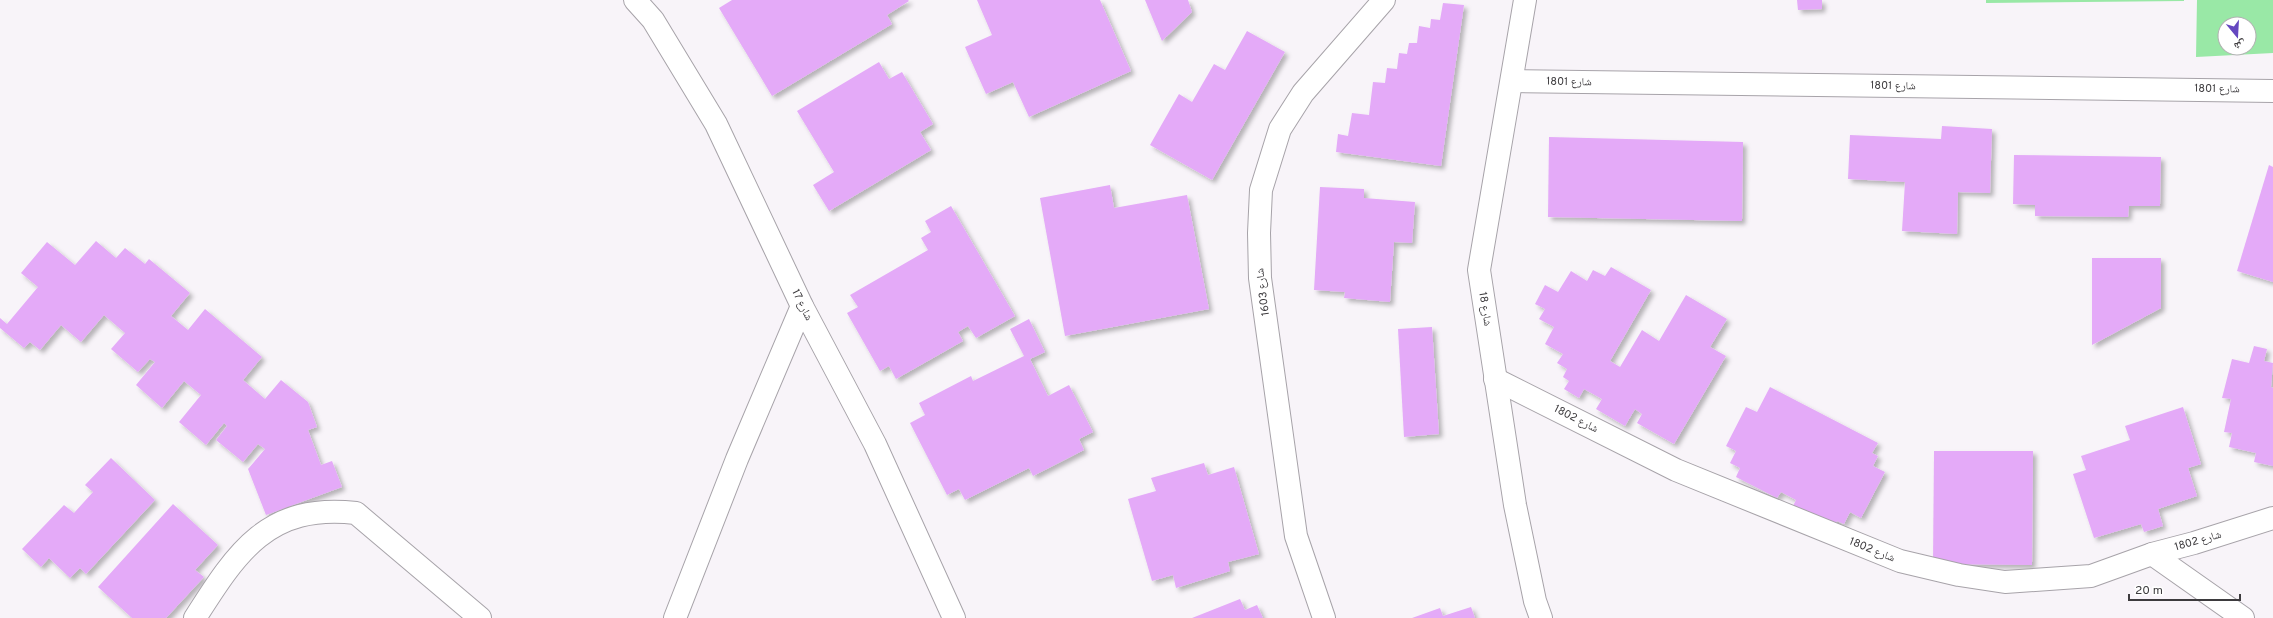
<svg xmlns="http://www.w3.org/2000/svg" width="2273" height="618" viewBox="0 0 2273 618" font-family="Overpass,'Noto Naskh Arabic',sans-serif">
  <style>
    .green { fill: #99e8a6; fill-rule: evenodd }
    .building { fill: #e4aaf8; filter: url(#shadow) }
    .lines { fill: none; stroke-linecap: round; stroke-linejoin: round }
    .street-casing { stroke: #a7a3a9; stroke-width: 24 }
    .street { stroke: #fff; stroke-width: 22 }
    .labels { text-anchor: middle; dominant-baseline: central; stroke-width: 3; stroke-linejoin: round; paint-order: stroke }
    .street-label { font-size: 11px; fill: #3d3b3e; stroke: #fff }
  </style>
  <defs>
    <filter id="shadow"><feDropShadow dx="3.5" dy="3.5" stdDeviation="2" flood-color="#0004"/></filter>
  </defs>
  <rect width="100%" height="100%" fill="#f8f4f9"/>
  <!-- green -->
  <g class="green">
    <polygon points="1986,0 2184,0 2184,1 1986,3"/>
    <path d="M2197,0h76v53l-77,4zM2225,24h24v24h-24z"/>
  </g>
  <!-- building -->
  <g class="building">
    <polygon points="732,0 908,0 909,1 887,15 892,24 772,96 719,8"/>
    <polygon points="977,0 1100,0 1131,71 1029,117 1013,82 986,94 965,47 992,35"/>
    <polygon points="1145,0 1188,0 1192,12 1162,41"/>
    <polygon points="1797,0 1822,0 1822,9 1798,10"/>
    <polygon points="1443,3 1464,5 1441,166 1336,152 1338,134 1348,136 1352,113 1369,115 1373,82 1385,83 1387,68 1397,69 1399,53 1407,54 1409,43 1417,43 1419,26 1430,28 1431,19 1440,20"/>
    <polygon points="1247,31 1285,52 1212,180 1150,145 1179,94 1192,102 1214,64 1225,70"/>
    <polygon points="879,62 889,79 902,72 933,124 920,132 931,150 829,211 813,185 834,172 797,111"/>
    <polygon points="1942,126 1992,129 1990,193 1958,192 1957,234 1902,231 1905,182 1848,179 1850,135 1941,139"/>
    <polygon points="1549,137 1743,142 1742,221 1548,217"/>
    <polygon points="2014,155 2161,157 2160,206 2129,206 2128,217 2035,216 2035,205 2013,204"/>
    <polygon points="2269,165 2273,167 2273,282 2237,271"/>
    <polygon points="1110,185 1114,208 1187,195 1209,309 1065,336 1040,198"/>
    <polygon points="1320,187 1364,189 1364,198 1415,202 1412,243 1394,242 1390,302 1344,298 1345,292 1314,290"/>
    <polygon points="951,206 1015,316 976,338 968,326 958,332 963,341 896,379 889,366 880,371 847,313 858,307 850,295 928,250 921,238 931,232 925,221"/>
    <polygon points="96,241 116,258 125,248 145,264 149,259 190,293 171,316 188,330 205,309 262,357 243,380 265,399 281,380 308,402 317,427 308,430 321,465 332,461 342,487 266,515 248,469 265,449 258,444 243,462 216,440 227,426 224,423 206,445 179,422 201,395 184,381 162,408 136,385 155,362 150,359 138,372 111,349 125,333 104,315 81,342 61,325 40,350 30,342 24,348 0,328 0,318 7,324 38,287 21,273 47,242 75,265"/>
    <polygon points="2092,258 2161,258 2161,308 2092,345"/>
    <polygon points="1611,267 1651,290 1610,361 1620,367 1642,330 1659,341 1686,295 1727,319 1710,347 1726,356 1674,444 1637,423 1642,414 1635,409 1625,426 1596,409 1602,399 1584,389 1579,398 1564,389 1569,381 1563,377 1567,369 1557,363 1563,354 1545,344 1554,327 1539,319 1545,309 1535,304 1545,285 1558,292 1571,271 1587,281 1593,270 1605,276"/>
    <polygon points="1029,319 1045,352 1030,359 1048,396 1069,385 1093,432 1079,439 1084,450 1033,476 1029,468 965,500 959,489 947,495 910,423 925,415 919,403 971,376 973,381 1024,356 1010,329"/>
    <polygon points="1432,327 1439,434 1404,437 1398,329"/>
    <polygon points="2254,346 2267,349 2264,361 2273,363 2271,387 2273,388 2273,466 2254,462 2256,453 2229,447 2232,433 2224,432 2231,399 2222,398 2232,359 2249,363"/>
    <polygon points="1770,387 1878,443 1872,453 1878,456 1873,466 1885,472 1861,518 1850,512 1844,524 1837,521 1834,526 1793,506 1796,500 1781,492 1777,498 1736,477 1740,468 1730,463 1736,451 1726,446 1746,407 1757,412"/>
    <polygon points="2183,407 2201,464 2188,468 2197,496 2158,509 2163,526 2144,532 2141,524 2094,538 2073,474 2086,470 2081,456 2130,440 2125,426"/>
    <polygon points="1934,451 2033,451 2032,565 1933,564"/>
    <polygon points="111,458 155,500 86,574 80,568 70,578 49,558 41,567 22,549 64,505 74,513 93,492 85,485"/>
    <polygon points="1204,463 1208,475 1234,467 1259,554 1228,562 1230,571 1176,588 1173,575 1152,581 1128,499 1156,491 1151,478"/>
    <polygon points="173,504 218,545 195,570 204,577 166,618 132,618 98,587"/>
    <polygon points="1240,599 1245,610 1257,605 1263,618 1192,618"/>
    <polygon points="1471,607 1475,618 1412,618 1440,608 1443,616"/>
  </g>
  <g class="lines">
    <defs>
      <g id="street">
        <polyline points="635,0 653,20 716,124 802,306 875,444 954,618"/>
        <polyline points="1525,0 1479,270 1515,505 1535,601 1541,618"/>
        <polyline points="1513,81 2273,91"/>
        <polyline points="1495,379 1676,470 1900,561 1959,575 2005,582 2091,576 2152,554 2194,543 2273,518"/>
        <polyline points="2152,554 2243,618"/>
        <path d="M195,618c42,-66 73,-115 161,-105l124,105"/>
        <polyline points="675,618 737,459 802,306"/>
        <polyline points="1324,618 1296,536 1260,278 1259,233 1261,190 1280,129 1303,93 1384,0"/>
      </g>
    </defs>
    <!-- street casing -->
    <use href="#street" class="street-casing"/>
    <!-- street -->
    <use href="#street" class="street"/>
  </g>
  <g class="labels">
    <!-- street labels -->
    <g class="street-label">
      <text transform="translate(1569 82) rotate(1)">شارع 1801</text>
      <text transform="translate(1893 86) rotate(1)">شارع 1801</text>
      <text transform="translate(2217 89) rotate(1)">شارع 1801</text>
      <text transform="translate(1263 292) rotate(-97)">شارع 1603</text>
      <text transform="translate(802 305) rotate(64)">شارع 17</text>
      <text transform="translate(1485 309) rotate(81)">شارع 18</text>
      <text transform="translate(1576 419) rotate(27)">شارع 1802</text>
      <text transform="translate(2198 541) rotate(-16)">شارع 1802</text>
      <text transform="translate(1872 550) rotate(22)">شارع 1802</text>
    </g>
  </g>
  <!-- north arrow -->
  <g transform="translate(2237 36) rotate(162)"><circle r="19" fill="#ffffff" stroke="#b1b1b2"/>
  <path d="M0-3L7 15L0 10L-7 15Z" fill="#6548c0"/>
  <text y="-6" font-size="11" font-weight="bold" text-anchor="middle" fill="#3d3b3e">ش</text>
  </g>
  <!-- scale -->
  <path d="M2129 594v6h111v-6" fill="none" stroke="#3d3b3e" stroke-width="2"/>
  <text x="2135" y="594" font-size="12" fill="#3d3b3e" stroke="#ffffff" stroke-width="3" paint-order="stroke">20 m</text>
</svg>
